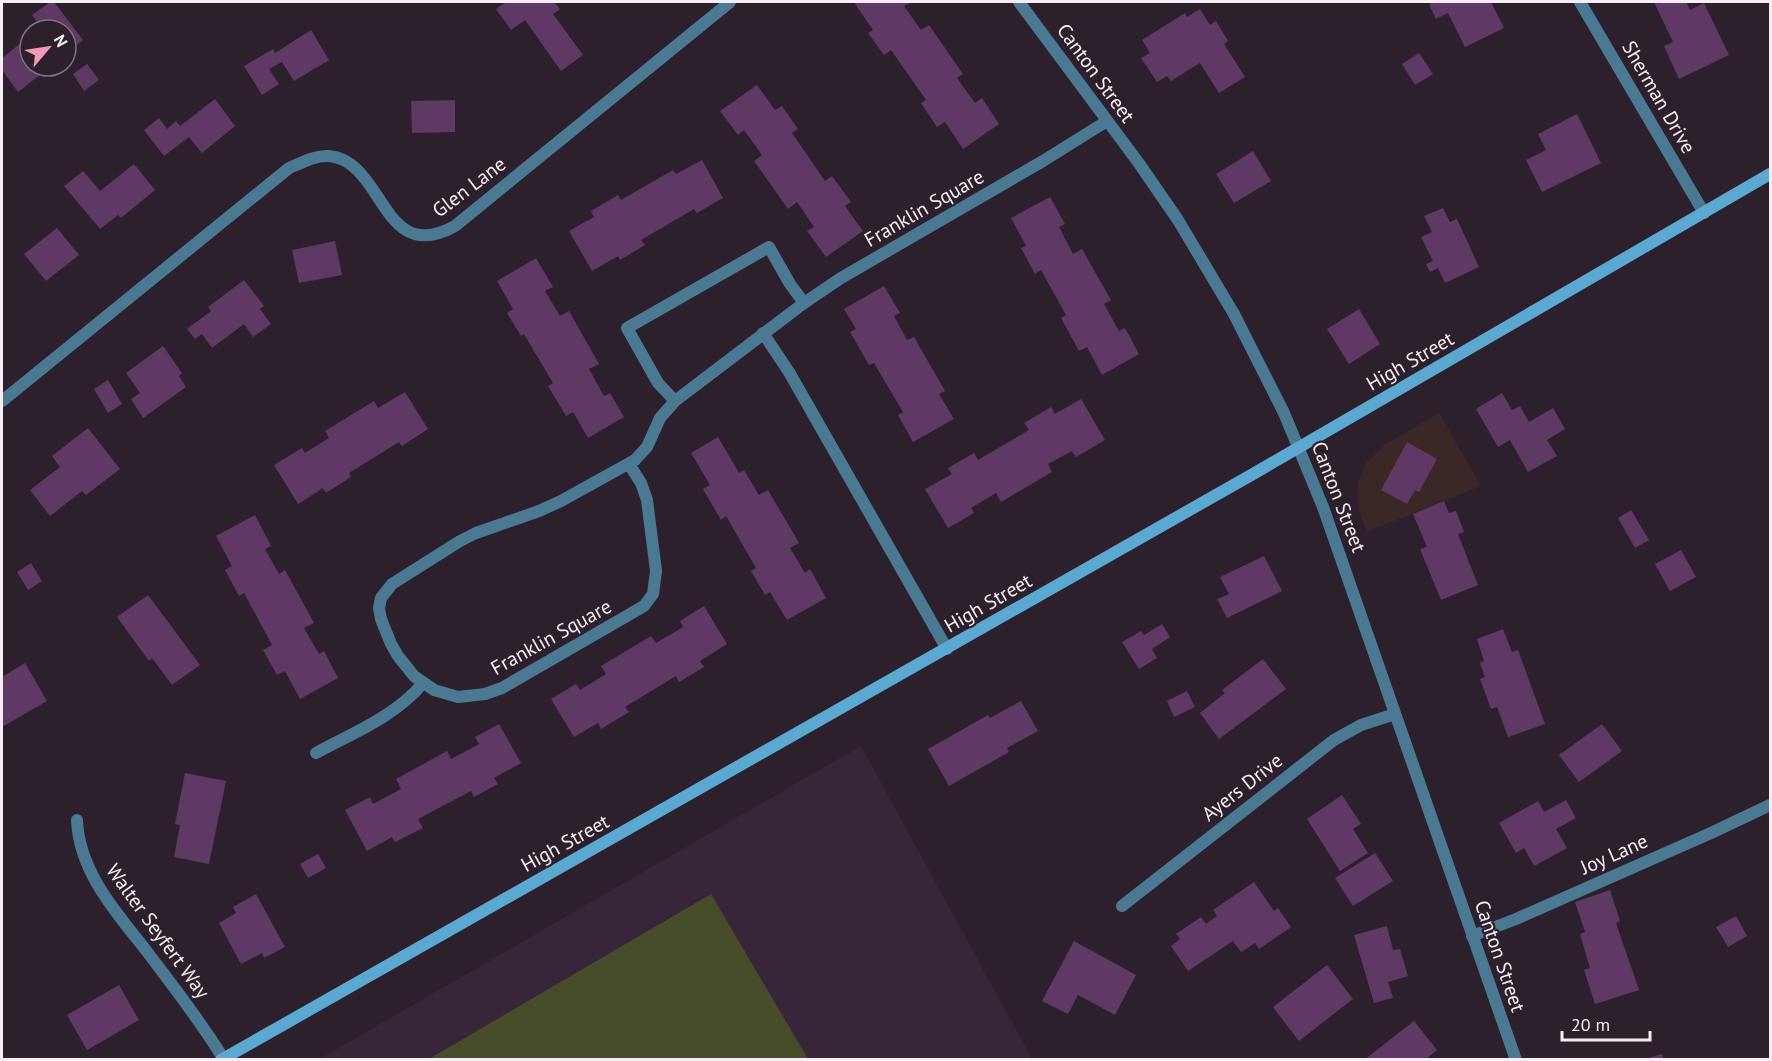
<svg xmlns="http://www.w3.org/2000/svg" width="1772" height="1061" viewBox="0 0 1772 1061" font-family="'PT Sans',sans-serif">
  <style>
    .commercial { fill: #3a2726 }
    .built { fill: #372638 }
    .pitch { fill: #474d2b }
    .building { fill: #5e3963 }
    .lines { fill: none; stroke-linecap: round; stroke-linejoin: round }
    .service { stroke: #4b7992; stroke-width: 12 }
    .minor { stroke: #4b7992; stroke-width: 12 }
    .tertiary { stroke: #4b7992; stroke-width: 12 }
    .secondary { stroke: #5ba9d1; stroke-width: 12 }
    .labels { text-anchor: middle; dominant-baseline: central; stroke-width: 4.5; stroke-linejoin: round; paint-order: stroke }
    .street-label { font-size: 20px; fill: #f6edf6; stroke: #2d202d }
  </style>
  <rect width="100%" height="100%" fill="#2d202d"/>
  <!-- commercial -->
  <polygon class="commercial" points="1439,413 1481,486 1367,532 1359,511 1357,495 1358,482 1367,462 1386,444"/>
  <!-- built -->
  <polygon class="built" points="861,746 1032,1059 318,1060"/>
  <!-- pitch -->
  <polygon class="pitch" points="711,894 808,1059 429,1059"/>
  <!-- building -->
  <g class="building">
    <polygon points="50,2 54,2 83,40 66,54 66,30 37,30 41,27 32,15"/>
    <polygon points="506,2 554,2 560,9 553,14 583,55 561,71 525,20 511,30 496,9"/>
    <polygon points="858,2 911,2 904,6 921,30 929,25 963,74 957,78 975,103 982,98 999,124 963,149 945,122 937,127 921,103 926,100 891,50 884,55 868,33 873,30 855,4"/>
    <polygon points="1434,2 1491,2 1504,28 1465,47 1448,13 1436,19 1429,4"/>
    <polygon points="1654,2 1686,2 1690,10 1704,3 1729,55 1679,79 1664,46 1673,42"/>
    <polygon points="1200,9 1210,25 1216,21 1228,41 1224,44 1245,77 1219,93 1200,63 1171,81 1167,76 1157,82 1141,58 1150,53 1142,40 1185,13 1187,17"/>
    <polygon points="311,30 329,60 294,81 282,62 269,69 279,84 262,95 244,66 273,49 275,53"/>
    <polygon points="30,36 30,66 60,66 49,74 46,70 18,92 2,70 2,58"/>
    <polygon points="1419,53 1433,74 1415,85 1402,64"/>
    <polygon points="87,64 99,80 84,91 73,74"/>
    <polygon points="757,85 775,110 782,106 798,129 792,133 825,181 832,176 851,202 845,206 863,231 826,257 807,231 814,227 797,202 788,209 754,161 762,155 744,130 738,135 720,111"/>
    <polygon points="215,99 235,126 202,153 189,137 164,156 144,130 159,118 167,129 176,121 180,126"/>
    <polygon points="455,100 455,132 412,133 411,101"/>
    <polygon points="1577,114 1601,163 1542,192 1526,160 1546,150 1538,134"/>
    <polygon points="1253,151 1271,181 1234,203 1216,174"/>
    <polygon points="702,160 723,198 697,213 694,209 641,240 645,245 620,260 618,256 592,271 569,231 594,217 591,211 618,195 621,200 673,170 676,174"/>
    <polygon points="134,164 155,190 121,218 118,215 100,229 64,186 83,171 100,191"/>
    <polygon points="1050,197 1065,224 1059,227 1073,254 1082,249 1111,300 1104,304 1119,331 1125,328 1139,354 1102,375 1087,347 1079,351 1061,318 1066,315 1041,270 1035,274 1021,248 1026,246 1011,218"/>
    <polygon points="1443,208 1450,222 1457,219 1479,267 1445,283 1438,268 1430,272 1426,264 1433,261 1421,237 1432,232 1424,216"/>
    <polygon points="57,228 79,255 46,281 24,254"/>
    <polygon points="335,241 342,275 299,283 292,250"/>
    <polygon points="536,258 553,287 545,291 560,316 569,311 599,364 589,369 604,396 610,393 624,417 588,438 573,412 566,416 548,386 553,383 524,334 521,336 507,313 513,309 497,281"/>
    <polygon points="244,280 264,306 260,309 271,324 253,337 244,324 212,348 202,334 195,339 187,329 211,311 208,307"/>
    <polygon points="884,286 900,313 894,316 907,340 914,337 945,391 939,394 954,419 913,442 898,415 903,412 874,363 869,365 850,332 856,329 844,309"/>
    <polygon points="1359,309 1380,344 1349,364 1327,329"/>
    <polygon points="163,346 182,373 179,376 186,387 143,418 131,399 140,393 126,373"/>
    <polygon points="108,380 122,404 108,413 94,389"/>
    <polygon points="405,392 428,429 402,446 399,442 349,473 351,477 326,493 323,488 298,504 274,465 302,448 305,453 329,438 325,431 374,401 378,408"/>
    <polygon points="1502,393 1512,410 1520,406 1529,422 1553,408 1565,429 1547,440 1557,456 1528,472 1510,440 1498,447 1476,409"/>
    <polygon points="1081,399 1105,440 1076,457 1072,451 1048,464 1052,472 1001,502 996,493 971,508 974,513 948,528 925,489 952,474 948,468 974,453 978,460 1029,430 1024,423 1051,407 1055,414"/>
    <polygon points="88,428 120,469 86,495 82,491 50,516 30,490 60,467 52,456"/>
    <polygon points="718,437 739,473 744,470 759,495 768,490 799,543 790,548 805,573 810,569 826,598 787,620 770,592 765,595 751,571 756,568 726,516 721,520 703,489 710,485 691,453"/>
    <polygon points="1407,442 1437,459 1419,492 1415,490 1407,504 1381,490"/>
    <polygon points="1444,501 1449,513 1456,511 1464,532 1458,534 1478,585 1441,600 1420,549 1427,547 1413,514"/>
    <polygon points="1631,510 1649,540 1635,548 1618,518"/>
    <polygon points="255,515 271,546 265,549 279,574 285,570 314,623 304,628 319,654 324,651 338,678 300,699 285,671 277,675 263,650 272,645 244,593 239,596 225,570 232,566 216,536"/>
    <polygon points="1681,550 1696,577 1670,591 1655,564"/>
    <polygon points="1264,556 1282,591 1227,618 1217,599 1229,594 1220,577"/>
    <polygon points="31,563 42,581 28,590 17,572"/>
    <polygon points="148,595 200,665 172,685 152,658 149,661 117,617"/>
    <polygon points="704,606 727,644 700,661 704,667 679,682 676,676 625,707 629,712 601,729 598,723 574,737 551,699 576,684 580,690 606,674 601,666 651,636 656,643 683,627 680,621"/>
    <polygon points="1162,624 1170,637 1152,649 1157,658 1139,669 1122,642 1141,631 1144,635"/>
    <polygon points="1503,629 1512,652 1518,650 1545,724 1508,737 1497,707 1491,709 1480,679 1485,677 1480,663 1484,661 1477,639"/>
    <polygon points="1263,659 1286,689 1219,739 1200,713 1225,693 1222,690"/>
    <polygon points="25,663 47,701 2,727 2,677"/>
    <polygon points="1187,691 1195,707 1174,717 1167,701"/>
    <polygon points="1021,701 1038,731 1007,748 1009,752 949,786 928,749 988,715 990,718"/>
    <polygon points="499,724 521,763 494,778 498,784 474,797 471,791 418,819 423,828 395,842 392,837 367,851 345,810 370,797 373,804 401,789 396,779 447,751 451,759 479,744 475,737"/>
    <polygon points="1602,724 1622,751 1579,782 1559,755"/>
    <polygon points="185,773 226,781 209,864 174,857 180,825 175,824"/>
    <polygon points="1342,795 1361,824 1353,829 1368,853 1340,871 1307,819"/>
    <polygon points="1566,800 1576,818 1556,829 1567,848 1534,866 1524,848 1516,853 1499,823 1538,801 1544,812"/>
    <polygon points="1375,853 1393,881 1353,906 1335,878"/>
    <polygon points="318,854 326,868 308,878 300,864"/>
    <polygon points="1254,882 1274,911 1278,908 1291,927 1259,949 1255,943 1241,952 1233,941 1188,971 1171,946 1180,939 1176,934 1201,917 1206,924 1217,916 1213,910"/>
    <polygon points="1610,890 1620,921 1616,923 1639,990 1595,1004 1584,970 1590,968 1580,934 1585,932 1575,902"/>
    <polygon points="256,894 285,947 264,958 262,953 241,964 219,923 236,913 233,907"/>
    <polygon points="1736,916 1747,936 1728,947 1716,927"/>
    <polygon points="1387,926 1393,950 1400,949 1408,976 1388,982 1393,998 1374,1003 1354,935"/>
    <polygon points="1074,941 1136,975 1115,1015 1078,995 1068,1014 1042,1001"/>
    <polygon points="1327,965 1353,999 1299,1041 1273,1007"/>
    <polygon points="119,985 139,1020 87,1050 67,1015"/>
    <polygon points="1414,1021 1437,1050 1425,1060 1364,1060"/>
    <polygon points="1662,1054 1664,1060 1646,1060 1645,1059"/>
  </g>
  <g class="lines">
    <!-- service -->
    <g class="service">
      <polyline points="675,401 658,383 627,328 769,247 790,284 804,303"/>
      <path d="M316,753c37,-20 80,-37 107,-70"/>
    </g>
    <!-- minor -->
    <g class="minor">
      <polyline points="1580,2 1704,213"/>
      <polyline points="763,333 789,372 947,649"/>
      <path d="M2,401l287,-233c12,-5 26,-13 40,-12 56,5 52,111 126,70l275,-224"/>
      <polyline points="629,464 641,483 647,500 656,571 653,594 644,606 502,688 485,694 458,697 434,690 414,676 398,656 391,644 381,619 379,608 381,598 392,584 460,541 476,533 539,511 561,501 635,460 647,447 660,418 675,401 804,303 841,278 1043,161 1107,121"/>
      <path d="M77,820c2,51 38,91 68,129 27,36 55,71 78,109"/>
      <polyline points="1122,906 1334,740 1361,725 1395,714"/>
      <polyline points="1472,936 1516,919 1711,833 1770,805"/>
    </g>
    <!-- tertiary -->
    <polyline class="tertiary" points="1019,2 1138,162 1178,220 1234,314 1284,413 1323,507 1516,1060"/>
    <!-- secondary -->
    <polyline class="secondary" points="221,1060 1253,474 1770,174"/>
  </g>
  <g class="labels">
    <!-- street labels -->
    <g class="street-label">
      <text transform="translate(1096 73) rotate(54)">Canton Street</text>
      <text transform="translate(1659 97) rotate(60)">Sherman Drive</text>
      <text transform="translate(469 187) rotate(-37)">Glen Lane</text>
      <text transform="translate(924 208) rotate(-30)">Franklin Square</text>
      <text transform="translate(1410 361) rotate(-30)">High Street</text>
      <text transform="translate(1339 497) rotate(69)">Canton Street</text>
      <text transform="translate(988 603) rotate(-30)">High Street</text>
      <text transform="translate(551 637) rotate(-29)">Franklin Square</text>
      <text transform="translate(1242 787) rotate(-38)">Ayers Drive</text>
      <text transform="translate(565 843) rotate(-29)">High Street</text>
      <text transform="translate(1614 854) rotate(-24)">Joy Lane</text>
      <text transform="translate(158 931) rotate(54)">Walter Seyfert Way</text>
      <text transform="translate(1500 956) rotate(71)">Canton Street</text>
    </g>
  </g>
  <!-- border -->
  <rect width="1772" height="1061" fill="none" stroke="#f6edf6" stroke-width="6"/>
  <!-- north arrow -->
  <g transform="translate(48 48) rotate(61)"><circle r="28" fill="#2d202d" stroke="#7d727d" stroke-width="1.5"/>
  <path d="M0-4.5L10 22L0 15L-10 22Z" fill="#f09ab5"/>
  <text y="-9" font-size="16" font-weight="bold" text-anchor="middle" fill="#f6edf6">N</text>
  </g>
  <!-- scale -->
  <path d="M1562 1031v9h88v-9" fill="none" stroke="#f6edf6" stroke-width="3"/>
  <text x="1571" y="1031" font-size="18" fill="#f6edf6" stroke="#2d202d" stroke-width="4.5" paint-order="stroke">20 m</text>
</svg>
